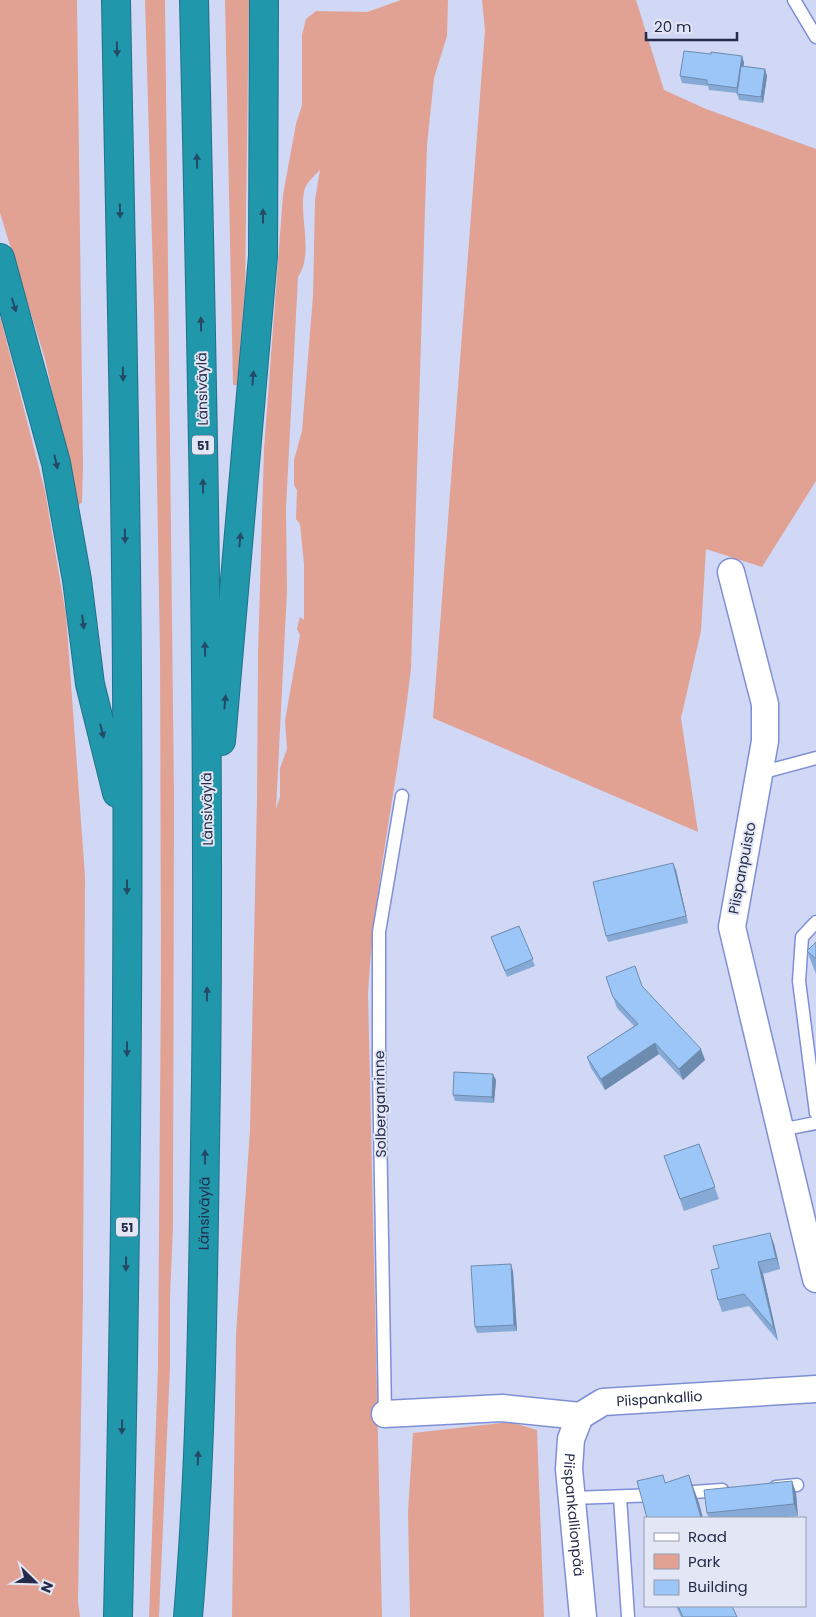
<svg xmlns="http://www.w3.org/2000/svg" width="816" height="1617" viewBox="0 0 816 1617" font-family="Poppins,sans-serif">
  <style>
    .green { fill: #e1a294; fill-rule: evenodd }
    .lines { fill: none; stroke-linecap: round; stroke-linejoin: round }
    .service-casing { stroke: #7f8fd5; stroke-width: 15 }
    .minor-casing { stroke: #7f8fd5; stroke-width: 29 }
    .motorway-casing { stroke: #227189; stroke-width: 30 }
    .service { stroke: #fff; stroke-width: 12 }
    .minor { stroke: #fff; stroke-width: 26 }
    .motorway { stroke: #2197ac; stroke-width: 28 }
    .wall { fill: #86aad5 }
    .shaded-wall { fill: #6d8bae }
    .building { fill: #9cc6f8; stroke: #6d8bae }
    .oneway { fill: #244b66 }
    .labels { text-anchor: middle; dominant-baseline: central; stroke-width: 4; stroke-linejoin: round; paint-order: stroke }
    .shield { fill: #e2e6f5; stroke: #5e637c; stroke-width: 1 }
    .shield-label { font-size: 12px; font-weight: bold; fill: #252b48 }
    .street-label { font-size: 14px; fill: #252b48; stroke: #e2e6f5 }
  </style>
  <rect width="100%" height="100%" fill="#d0d8f6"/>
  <!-- green -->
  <g class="green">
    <polygon points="0,0 77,0 83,467 82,502 78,506 45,359 0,213"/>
    <polygon points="145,0 165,0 174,796 173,1227 170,1297 170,1367 159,1617 149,1617 158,1368 161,973 160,653 154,308"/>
    <polygon points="225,0 249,0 245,287 237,385 233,385"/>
    <path d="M401,0h47l-1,36 -13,42 -7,67 -16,523c-12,109 -37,216 -43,326l14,623h-150l4,-283 14,-204 7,-331 1,-145 6,-205 19,-254 13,-71 6,-19v-70l4,-16 10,-8 51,1zM320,170l-5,30 -2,96 -11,135 -8,29v25l3,5 -1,29 4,5 4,40v56l-4,-3 -3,12 3,6 -15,86 2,28 -7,19v29l-4,12 11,-218 -1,-83 12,-231c16,-24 1,-59 6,-85 1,-8 10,-16 16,-22z"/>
    <polygon points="482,0 636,0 664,90 706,109 816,149 816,481 762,567 706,549 701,631 681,718 698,832 433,718 485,30"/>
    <polygon points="0,316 45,491 66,615 85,876 83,1294 78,1602 80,1617 0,1617"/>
    <polygon points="510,1422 537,1430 544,1617 410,1617 408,1512 413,1433"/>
  </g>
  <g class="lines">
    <defs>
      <g id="service">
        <polyline points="794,0 816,37"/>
        <polyline points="760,773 816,758"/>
        <polyline points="816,922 802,937 799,981 816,1113"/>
        <polyline points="780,1130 816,1123"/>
        <polyline points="385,1414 379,1066 379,932 402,796"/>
        <polyline points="776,1487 797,1485"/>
        <polyline points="679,1493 722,1490"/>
        <polyline points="620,1497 628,1617"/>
        <polyline points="572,1498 657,1495"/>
      </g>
      <g id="minor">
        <polyline points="731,572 765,704 765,741 732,927 816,1279"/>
        <path id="s1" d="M385,1414l117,-6 78,8 23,-14 213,-13"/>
        <path id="s2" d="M580,1416l-9,23 -2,30 14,148"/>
      </g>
      <g id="motorway">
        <path d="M116,0c4,227 10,455 11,683 2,311 -2,623 -9,934"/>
        <polyline points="0,258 56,463 77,580 90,684 117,793"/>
        <polyline points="221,741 263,256 264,0"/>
        <path id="s3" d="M188,1617c15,-178 15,-357 18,-536 4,-360 -4,-721 -12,-1081"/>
      </g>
    </defs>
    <!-- service casing -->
    <use href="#service" class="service-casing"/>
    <!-- minor casing -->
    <use href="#minor" class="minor-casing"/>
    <!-- motorway casing -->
    <use href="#motorway" class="motorway-casing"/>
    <!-- service -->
    <use href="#service" class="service"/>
    <!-- minor -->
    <use href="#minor" class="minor"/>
    <!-- motorway -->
    <use href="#motorway" class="motorway"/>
  </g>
  <!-- wall -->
  <g class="wall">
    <polygon points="711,54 742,56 744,63 743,66 765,69 767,76 763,103 739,100 737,93 709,90 708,86 682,83 680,76"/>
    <polygon points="676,870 688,923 608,942 606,936"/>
    <polygon points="519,926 535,966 507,977 491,937"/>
    <polygon points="816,942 816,974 807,951"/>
    <polygon points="606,977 642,987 705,1060 683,1080 659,1054 605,1090 591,1068 587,1057 634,1026 617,1008"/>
    <polygon points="496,1080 494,1103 455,1101 453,1095"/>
    <polygon points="699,1144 719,1199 684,1211 664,1156"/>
    <polygon points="774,1244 780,1269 763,1274 778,1341 749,1306 722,1312 718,1300"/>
    <polygon points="513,1271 517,1331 477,1333 475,1327"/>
    <polygon points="792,1481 796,1493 798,1516 778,1518 709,1518 707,1513"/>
    <polygon points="676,1606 732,1606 737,1617 681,1617"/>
  </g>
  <!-- shaded-wall -->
  <g class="shaded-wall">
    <polygon points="742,56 744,63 740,94 737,88"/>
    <polygon points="765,69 767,76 763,103 761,97"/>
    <polygon points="673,863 676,870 688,923 686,916"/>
    <polygon points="655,1043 659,1054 605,1090 601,1079"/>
    <polygon points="701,1049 705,1060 683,1080 679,1069"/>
    <polygon points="493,1074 496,1080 494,1103 492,1097"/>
    <polygon points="770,1233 774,1244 780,1269 776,1258"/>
    <polygon points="758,1262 763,1274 778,1341 774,1329"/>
    <polygon points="511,1264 513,1271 517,1331 514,1325"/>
    <polygon points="689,1475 699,1503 703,1518 701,1518"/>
    <polygon points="792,1481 796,1493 798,1516 794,1504"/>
  </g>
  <!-- building -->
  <g class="building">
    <polygon points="684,51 711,54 711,52 742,56 737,88 707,84 707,80 680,76"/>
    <polygon points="741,66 765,69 761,97 737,94"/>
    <polygon points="673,863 686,916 606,936 593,882"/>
    <polygon points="519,926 533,959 505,971 491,937"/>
    <polygon points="816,942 816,959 807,951"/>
    <polygon points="635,966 642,986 701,1049 679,1069 655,1043 601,1079 587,1057 638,1024 613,997 606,977"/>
    <polygon points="454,1072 493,1074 492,1097 453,1095"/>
    <polygon points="699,1144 715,1187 680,1199 664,1156"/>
    <polygon points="770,1233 776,1258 758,1262 774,1329 744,1294 718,1300 711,1270 719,1268 713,1246"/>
    <polygon points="511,1264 514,1325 475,1327 471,1266"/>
    <polygon points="663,1475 665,1483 689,1475 701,1518 647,1518 637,1481"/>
    <polygon points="792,1481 794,1504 707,1513 704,1490"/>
    <polygon points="678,1606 732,1606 737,1617 683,1617"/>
  </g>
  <!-- one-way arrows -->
  <defs><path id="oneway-solid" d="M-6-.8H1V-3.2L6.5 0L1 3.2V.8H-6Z" transform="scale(1.25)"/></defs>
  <g class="oneway">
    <use href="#oneway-solid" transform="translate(117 49) rotate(89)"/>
    <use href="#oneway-solid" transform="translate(197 161) rotate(-91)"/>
    <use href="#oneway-solid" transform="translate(120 211) rotate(89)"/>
    <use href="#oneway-solid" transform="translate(263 216) rotate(-90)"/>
    <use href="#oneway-solid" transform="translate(14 305) rotate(74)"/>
    <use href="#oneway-solid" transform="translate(201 324) rotate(-91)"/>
    <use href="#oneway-solid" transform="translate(123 374) rotate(89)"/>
    <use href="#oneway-solid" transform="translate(253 378) rotate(-85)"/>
    <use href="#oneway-solid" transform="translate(56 462) rotate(77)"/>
    <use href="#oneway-solid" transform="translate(203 486) rotate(-91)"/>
    <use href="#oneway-solid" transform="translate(125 536) rotate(89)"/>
    <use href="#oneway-solid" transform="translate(240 540) rotate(-85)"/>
    <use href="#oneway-solid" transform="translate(83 622) rotate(83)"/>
    <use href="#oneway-solid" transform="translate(205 649) rotate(-91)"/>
    <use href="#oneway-solid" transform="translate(225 702) rotate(-85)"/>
    <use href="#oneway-solid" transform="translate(102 731) rotate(76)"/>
    <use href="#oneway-solid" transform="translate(127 887) rotate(90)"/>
    <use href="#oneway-solid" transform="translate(207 994) rotate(-89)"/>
    <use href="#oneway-solid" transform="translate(127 1049) rotate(90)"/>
    <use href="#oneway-solid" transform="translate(205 1157) rotate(-89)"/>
    <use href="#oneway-solid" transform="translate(126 1264) rotate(91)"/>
    <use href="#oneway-solid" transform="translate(122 1427) rotate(91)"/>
    <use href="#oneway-solid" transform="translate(198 1458) rotate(-88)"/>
  </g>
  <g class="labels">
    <!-- shield labels -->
    <g class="shield">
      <rect x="192" y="435.5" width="22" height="19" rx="4"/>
      <rect x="116" y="1217.5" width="22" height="19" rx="4"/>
    </g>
    <g class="shield-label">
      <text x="203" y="445">51</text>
      <text x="127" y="1227">51</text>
    </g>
    <!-- street labels -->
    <g class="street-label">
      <text transform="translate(202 389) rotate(-91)">Länsiväylä</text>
      <text transform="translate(207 809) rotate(-91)">Länsiväylä</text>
      <text transform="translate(742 868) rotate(-79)">Piispanpuisto</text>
      <text transform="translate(380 1104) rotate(-91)">Solberganrinne</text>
      <text stroke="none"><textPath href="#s3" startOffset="404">Länsiväylä</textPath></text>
      <text stroke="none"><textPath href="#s1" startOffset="279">Piispankallio</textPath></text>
      <text stroke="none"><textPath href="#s2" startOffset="101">Piispankallionpää</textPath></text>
    </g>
  </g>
  <!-- legend -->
  <rect x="644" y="1517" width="162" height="90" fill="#e2e6f5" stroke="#969bb0"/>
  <rect x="654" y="1533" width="25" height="8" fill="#ffffff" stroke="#969bb0"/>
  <text x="688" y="1542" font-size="15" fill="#252b48">Road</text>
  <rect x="654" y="1554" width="25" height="15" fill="#e1a294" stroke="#969bb0"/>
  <text x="688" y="1567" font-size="15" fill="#252b48">Park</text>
  <rect x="654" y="1580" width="25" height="15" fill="#9cc6f8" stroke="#969bb0"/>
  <text x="688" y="1592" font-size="15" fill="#252b48">Building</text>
  <!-- north arrow -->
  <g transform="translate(35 1582) rotate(113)" stroke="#e2e6f5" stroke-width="4" paint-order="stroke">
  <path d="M0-4L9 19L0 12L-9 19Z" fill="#252b48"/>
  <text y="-8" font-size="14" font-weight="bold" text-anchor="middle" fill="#252b48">N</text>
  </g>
  <!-- scale -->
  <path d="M646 32v8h91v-8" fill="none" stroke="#252b48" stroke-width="2.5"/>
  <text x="654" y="32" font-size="15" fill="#252b48" stroke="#e2e6f5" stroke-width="4" paint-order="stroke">20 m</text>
</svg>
